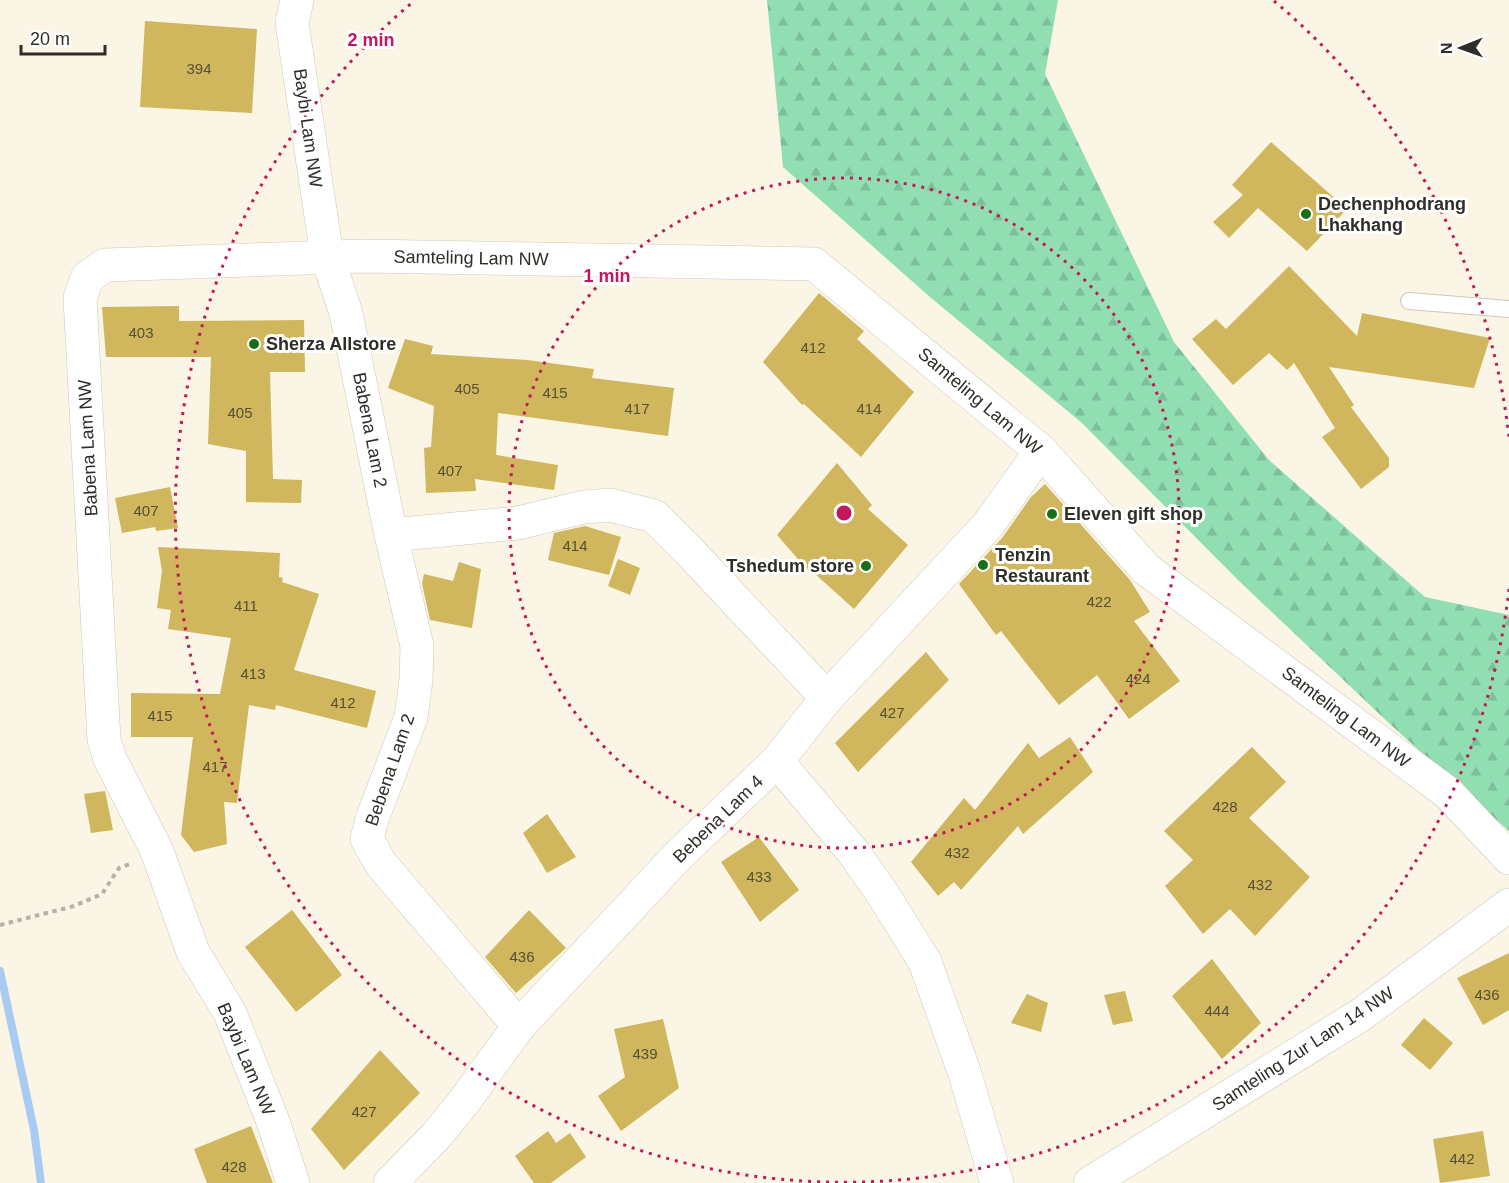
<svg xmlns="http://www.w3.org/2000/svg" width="1509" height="1183" viewBox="0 0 1509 1183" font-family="Arial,sans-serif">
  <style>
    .forest { fill: url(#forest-firs) }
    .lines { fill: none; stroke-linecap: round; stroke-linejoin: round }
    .stream { stroke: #a7cbf3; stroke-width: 8 }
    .building { fill: #d0b65c }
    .service-casing { stroke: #ccc8b8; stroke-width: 18 }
    .minor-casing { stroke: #ccc8b8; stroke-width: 34 }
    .path { stroke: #b6b2a5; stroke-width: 4; stroke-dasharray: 4.5 4.5; stroke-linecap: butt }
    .service { stroke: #fff; stroke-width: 16 }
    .minor { stroke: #fff; stroke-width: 33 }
    .ring { fill: none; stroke: #c2185b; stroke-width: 3; stroke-dasharray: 3 6 }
    .poi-dot { fill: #176e17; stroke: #fff; stroke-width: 2 }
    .labels { text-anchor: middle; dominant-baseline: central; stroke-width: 6; stroke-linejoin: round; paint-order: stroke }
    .number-label { font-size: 15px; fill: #574f34 }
    .street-label { font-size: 18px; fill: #2f2d27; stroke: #fff }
    .poi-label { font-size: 18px; font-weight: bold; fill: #2f2d27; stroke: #fff; text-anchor: start }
    .centre { fill: #c2185b; stroke: #fff; stroke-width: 3 }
    .ring-label { font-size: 18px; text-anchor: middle; font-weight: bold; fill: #c2185b; stroke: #fff; stroke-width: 6; stroke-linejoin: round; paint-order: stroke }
  </style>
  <defs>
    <pattern id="forest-firs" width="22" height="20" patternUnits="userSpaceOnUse" patternTransform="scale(1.5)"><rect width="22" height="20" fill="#90deb2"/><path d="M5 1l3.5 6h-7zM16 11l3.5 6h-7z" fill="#7cbf99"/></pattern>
  </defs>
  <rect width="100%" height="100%" fill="#faf5e5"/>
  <!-- forest -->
  <polygon class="forest" points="767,0 1058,0 1045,74 1174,342 1269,460 1425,597 1509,615 1509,831 1391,725 1238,580 1082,423 930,297 783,167"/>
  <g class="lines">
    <!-- stream -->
    <polyline class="stream" points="0,971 34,1130 41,1183"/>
  </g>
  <!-- building -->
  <g class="building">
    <polygon points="145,21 257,29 252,113 140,107"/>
    <polygon points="1271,142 1347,209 1307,251 1258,208 1229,238 1213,222 1243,195 1232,185"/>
    <polygon points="1289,266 1357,336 1362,313 1490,338 1474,388 1329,367 1354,405 1351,407 1389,458 1389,467 1361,489 1322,437 1335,428 1294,363 1287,370 1269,353 1233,385 1192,339 1216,319 1226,329"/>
    <polygon points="819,293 864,331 857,339 914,392 861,457 804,404 802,405 763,362"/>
    <polygon points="179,306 179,321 304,320 305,372 270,372 273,479 302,480 301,503 246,502 246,451 208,444 211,357 106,357 102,307"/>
    <polygon points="405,339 433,346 431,354 527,360 594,369 592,378 674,388 668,436 498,413 496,455 558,465 554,490 475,479 476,491 426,493 424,448 431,447 434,406 388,388"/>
    <polygon points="837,463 872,505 868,509 908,545 854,609 814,573 812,575 777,535"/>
    <polygon points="1045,484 1130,580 1150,612 1134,621 1180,681 1129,719 1097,675 1059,705 1001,631 996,635 959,584 1002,538 1031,497"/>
    <polygon points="170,487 178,528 156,531 155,527 122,533 115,498"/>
    <polygon points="585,526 621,537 609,575 548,560 554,533"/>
    <polygon points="158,547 280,553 279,577 283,578 282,582 319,594 294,670 376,691 367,728 276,705 275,710 249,705 237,803 224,802 227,844 194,852 181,835 193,737 131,737 131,693 220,694 231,638 168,629 171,610 157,608 162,571"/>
    <polygon points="618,559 640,568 630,595 608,586"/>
    <polygon points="459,562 481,569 472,628 430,620 422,584 424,574 453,581"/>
    <polygon points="926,652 949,680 858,772 835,743"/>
    <polygon points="1070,737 1093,772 1023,834 1018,826 961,890 954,882 938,896 911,862 964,798 975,810 1028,743 1039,758"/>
    <polygon points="1252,747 1286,782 1249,818 1310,877 1255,936 1230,909 1203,934 1165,886 1193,860 1164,831"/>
    <polygon points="105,791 113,830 91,833 84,794"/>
    <polygon points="547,814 576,857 547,873 523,833"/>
    <polygon points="759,837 799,890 760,922 721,862"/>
    <polygon points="292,910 342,975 296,1012 245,947"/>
    <polygon points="529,910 566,948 516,993 485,957"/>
    <polygon points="1509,953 1509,1010 1483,1025 1457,978"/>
    <polygon points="1212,959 1261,1023 1222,1059 1172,996"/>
    <polygon points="1125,991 1133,1021 1113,1025 1104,995"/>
    <polygon points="1027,994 1048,1003 1041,1032 1011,1023"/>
    <polygon points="1424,1018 1453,1043 1430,1070 1401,1045"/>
    <polygon points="663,1019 679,1088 621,1131 598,1096 625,1077 614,1029"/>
    <polygon points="380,1050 420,1093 344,1170 311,1129"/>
    <polygon points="251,1126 273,1183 207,1183 194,1149"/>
    <polygon points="548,1131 556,1143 570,1133 586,1157 551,1183 534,1183 515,1156"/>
    <polygon points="1483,1131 1490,1176 1440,1183 1433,1139"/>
  </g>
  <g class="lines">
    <defs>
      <polyline id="service" points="1409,301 1509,309"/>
      <g id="minor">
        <polyline points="297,0 292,23 327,256 346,313 391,535 417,646 416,680 411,717 372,819 367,839 381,864 519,1026"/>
        <polyline points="391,535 518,523 584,507 610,505 654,516 689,551 827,698"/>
        <polyline points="777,761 854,853 884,896 925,962 965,1074 997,1183"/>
        <polyline points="293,1183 274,1124 230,1013 193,952 157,851 110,759 104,740 80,298 87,278 105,265 364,256 814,264 1041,451 1146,569 1448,793 1509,858"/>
        <polyline points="390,1183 434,1138 463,1103 519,1026 675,859 777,761 827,698 988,525 1041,451"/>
        <polyline points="1090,1183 1362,1014 1509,905"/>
      </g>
    </defs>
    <!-- service casing -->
    <use href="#service" class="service-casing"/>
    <!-- minor casing -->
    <use href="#minor" class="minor-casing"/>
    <!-- path -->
    <polyline class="path" points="0,925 74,906 102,894 119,868 130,864"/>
    <!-- service -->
    <use href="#service" class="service"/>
    <!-- minor -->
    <use href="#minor" class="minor"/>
  </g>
  <!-- distance rings -->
  <g class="ring">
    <circle cx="844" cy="513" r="335"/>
    <path d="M1509 589A669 669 0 1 1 414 1M1274 1A669 669 0 0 1 1509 437"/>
  </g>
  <!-- markers -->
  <g class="poi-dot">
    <circle cx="1306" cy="214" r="6"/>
    <circle cx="254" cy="344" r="6"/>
    <circle cx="1052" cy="514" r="6"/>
    <circle cx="983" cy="565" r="6"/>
    <circle cx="866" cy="566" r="6"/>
  </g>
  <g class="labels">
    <!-- number labels -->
    <g class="number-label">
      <text x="199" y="68">394</text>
      <text x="141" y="332">403</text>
      <text x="813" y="347">412</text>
      <text x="467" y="388">405</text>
      <text x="555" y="392">415</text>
      <text x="637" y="408">417</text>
      <text x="869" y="408">414</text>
      <text x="240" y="412">405</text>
      <text x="450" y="470">407</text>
      <text x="146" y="510">407</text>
      <text x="575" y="545">414</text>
      <text x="1099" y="601">422</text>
      <text x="246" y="605">411</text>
      <text x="253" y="673">413</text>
      <text x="1138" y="678">424</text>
      <text x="343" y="702">412</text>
      <text x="892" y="712">427</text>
      <text x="160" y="715">415</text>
      <text x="215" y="766">417</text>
      <text x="1225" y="806">428</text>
      <text x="957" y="852">432</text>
      <text x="759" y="876">433</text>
      <text x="1260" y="884">432</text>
      <text x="522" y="956">436</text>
      <text x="1487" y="994">436</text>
      <text x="1217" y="1010">444</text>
      <text x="645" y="1053">439</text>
      <text x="364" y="1111">427</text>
      <text x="1462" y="1158">442</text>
      <text x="234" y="1166">428</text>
    </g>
    <!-- street labels -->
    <g class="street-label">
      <text transform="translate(308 128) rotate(82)">Baybi Lam NW</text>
      <text transform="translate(471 258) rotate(1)">Samteling Lam NW</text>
      <text transform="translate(980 401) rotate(40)">Samteling Lam NW</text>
      <text transform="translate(370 430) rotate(79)">Babena Lam 2</text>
      <text transform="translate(88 448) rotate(-93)">Babena Lam NW</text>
      <text transform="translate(1346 717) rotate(37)">Samteling Lam NW</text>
      <text transform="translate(390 770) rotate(-71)">Bebena Lam 2</text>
      <text transform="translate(718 819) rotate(-44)">Bebena Lam 4</text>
      <text transform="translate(1303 1049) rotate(-33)">Samteling Zur Lam 14 NW</text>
      <text transform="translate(246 1059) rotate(67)">Baybi Lam NW</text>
    </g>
    <!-- poi labels -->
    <g class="poi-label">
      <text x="1318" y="204">Dechenphodrang<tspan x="1318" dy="21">Lhakhang</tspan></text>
      <text x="266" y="344">Sherza Allstore</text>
      <text x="1064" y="514">Eleven gift shop</text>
      <text x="995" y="555">Tenzin<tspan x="995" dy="21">Restaurant</tspan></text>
      <text x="854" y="566" text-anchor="end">Tshedum store</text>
    </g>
  </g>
  <circle cx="844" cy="513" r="9" class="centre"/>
  <g class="ring-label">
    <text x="371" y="46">2 min</text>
    <text x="607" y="282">1 min</text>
  </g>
  <!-- north arrow -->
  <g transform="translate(1461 48) rotate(269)" stroke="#ffffff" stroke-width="4.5" paint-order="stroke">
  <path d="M0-4.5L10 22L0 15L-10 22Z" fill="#2f2d27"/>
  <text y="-9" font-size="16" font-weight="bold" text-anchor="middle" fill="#2f2d27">N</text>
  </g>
  <!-- scale -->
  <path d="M21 45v9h84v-9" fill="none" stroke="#2f2d27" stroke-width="3"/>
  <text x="30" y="45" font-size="18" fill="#2f2d27" stroke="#ffffff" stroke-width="4.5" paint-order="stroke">20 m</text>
</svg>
